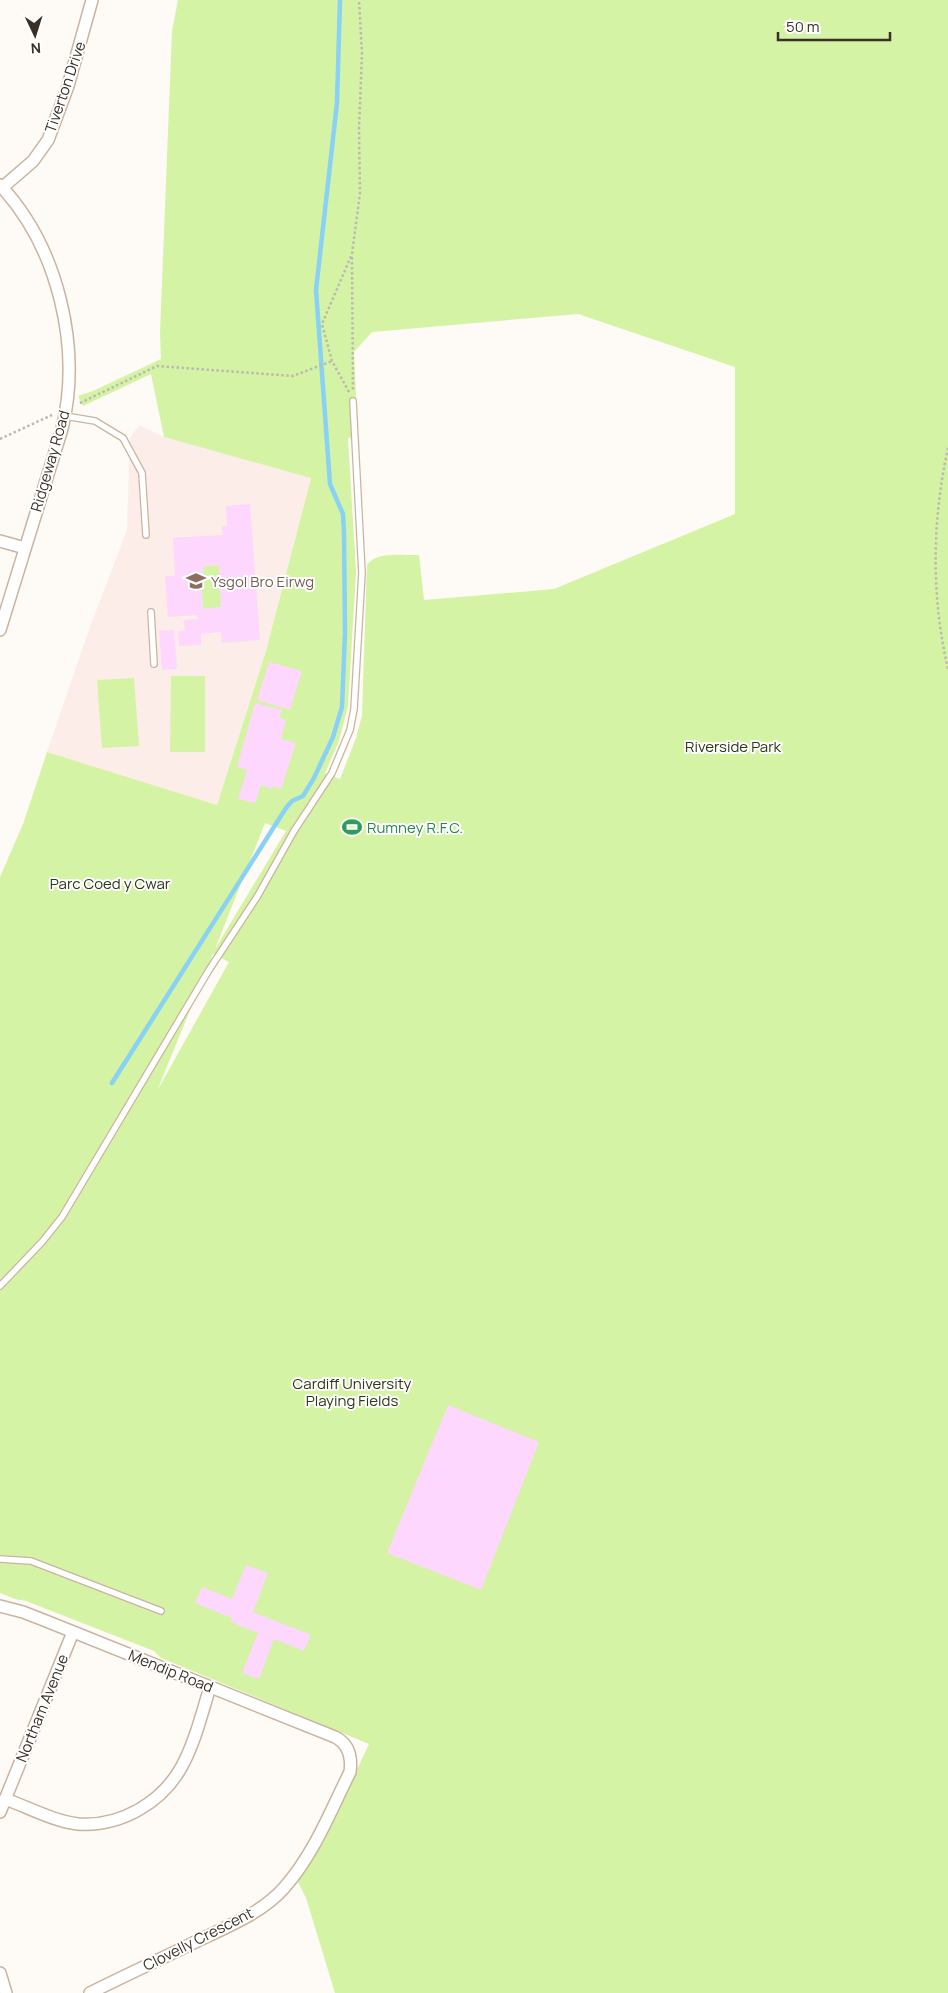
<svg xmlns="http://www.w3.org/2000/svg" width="948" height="1993" viewBox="0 0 948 1993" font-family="Manrope,sans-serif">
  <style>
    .education { fill: #fcede8 }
    .green { fill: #d5f3a5; fill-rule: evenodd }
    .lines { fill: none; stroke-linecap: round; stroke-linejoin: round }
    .stream { stroke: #89d1f5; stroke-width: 4.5 }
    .building { fill: #fdd7fd; fill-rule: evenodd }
    .service-casing { stroke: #cab4a0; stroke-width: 8 }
    .minor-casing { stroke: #cab4a0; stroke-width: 14 }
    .path { stroke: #bdb8b2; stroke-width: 2.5; stroke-dasharray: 2.5 2.5; stroke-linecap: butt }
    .service { stroke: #fff; stroke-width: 5.5 }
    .minor { stroke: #fff; stroke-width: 11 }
    .labels { text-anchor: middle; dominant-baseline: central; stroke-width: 4; stroke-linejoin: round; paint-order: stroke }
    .street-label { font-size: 15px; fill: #382f27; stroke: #fff }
    .education-label { font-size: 15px; fill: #785e54; stroke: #fff; text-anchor: start }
    .park-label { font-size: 15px; fill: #2b3715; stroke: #fff }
    .leisure-label { font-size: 15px; fill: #27864d; stroke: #fff; text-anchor: start }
  </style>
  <rect width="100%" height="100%" fill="#fefaf5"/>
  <!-- education -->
  <polygon class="education" points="139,425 164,437 311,477 266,651 217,805 47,752 91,624 127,530 130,438"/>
  <!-- green -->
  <g class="green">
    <path d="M178,0h770v1993h-613l-29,-95 -9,-18 47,-83 25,-53 -208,-86 -7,-7 -128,-50 -11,-2 -15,-6v-716l23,-53 24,-72 170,53 49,-154 45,-173 -147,-41 -13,-63 -68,32 -5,-10 15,-5 68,-32 -1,-26 12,-302zM578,314l157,53v147l-181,75 -130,11 -5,-45c-15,1 -42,-5 -52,10l-5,151 -6,22 -16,41 -15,-6 14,-32 9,-34 8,-135 -8,-134 10,-1 -4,-85 18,-20zM265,823l21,8 -71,118zM213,954l16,8 -72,129z"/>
    <polygon points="219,565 221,607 203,609 201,580 204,580 203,566"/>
    <polygon points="171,676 205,676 205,752 170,752"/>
    <polygon points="134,678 139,746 102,748 97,680"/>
  </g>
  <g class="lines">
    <!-- stream -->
    <polyline class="stream" points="112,1083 286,808 292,801 303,796 314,778 333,737 342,707 345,633 344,533 343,514 330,484 316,290 337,103 340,0"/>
  </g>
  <!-- building -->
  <g class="building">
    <path d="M250,504l10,136 -38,3 -1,-11 -20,2v11l-22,1 -1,-15 7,-1 -1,-10 13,-1v-4l-29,2 -3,-41h10l-2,-38 50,-3 -1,-9h5l-1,-20zM219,565l2,42 -18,2 -2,-29h3l-1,-14z"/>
    <polygon points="174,630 177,669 162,670 159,631"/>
    <polygon points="269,662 302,671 290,710 257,700"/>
    <polygon points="255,703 282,710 279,718 286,720 281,739 296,743 281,789 273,786 272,789 261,785 255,803 238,799 247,770 237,767"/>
    <polygon points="448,1405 539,1442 481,1590 387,1553"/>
    <polygon points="246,1565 268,1573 253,1612 311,1635 304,1651 274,1639 259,1679 242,1673 258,1633 231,1622 232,1618 195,1603 202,1587 232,1599"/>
  </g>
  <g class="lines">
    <defs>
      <g id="service">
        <polyline points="65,416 95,421 123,438 142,473 146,535"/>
        <polyline points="151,612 154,664"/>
        <polyline points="0,1286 42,1242 62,1217 209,970 257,897 294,831 332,773 350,730 354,709 362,573 353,401"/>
        <polyline points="0,1559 31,1561 161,1611"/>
      </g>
      <g id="minor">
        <path d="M0,185c58,62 82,162 62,244l-62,201"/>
        <polyline points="3,187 33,161 48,140 68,86 92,0"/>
        <polyline points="0,541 25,548"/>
        <path d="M0,1606l23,6 23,9 289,116c14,7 17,20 15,35 -20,40 -36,82 -66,116 -23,26 -60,40 -91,55 -34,17 -69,33 -103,50"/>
        <path d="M5,1799c23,8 48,22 73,25 42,3 84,-21 104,-58 13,-24 20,-53 28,-79"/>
        <polyline points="0,1812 73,1632"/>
        <polyline points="0,1973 6,1993"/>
      </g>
    </defs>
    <!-- service casing -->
    <use href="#service" class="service-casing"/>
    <!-- minor casing -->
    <use href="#minor" class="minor-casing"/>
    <!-- path -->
    <g class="path">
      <polyline points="352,257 353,392"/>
      <polyline points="349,392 332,361 322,324 352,254 360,193 359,129 362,54 359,0"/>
      <polyline points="80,403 157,366 293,376 332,361"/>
      <polyline points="0,439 52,415"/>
      <path d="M948,448c-16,73 -17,148 0,221"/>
    </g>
    <!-- service -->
    <use href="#service" class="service"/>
    <!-- minor -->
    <use href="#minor" class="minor"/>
  </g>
  <!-- icons -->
  <defs>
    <symbol id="school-bare" viewBox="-9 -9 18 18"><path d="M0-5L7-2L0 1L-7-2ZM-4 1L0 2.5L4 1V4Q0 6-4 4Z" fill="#8d6e63" stroke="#fff" stroke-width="2.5" paint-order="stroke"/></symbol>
    <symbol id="stadium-bare" viewBox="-9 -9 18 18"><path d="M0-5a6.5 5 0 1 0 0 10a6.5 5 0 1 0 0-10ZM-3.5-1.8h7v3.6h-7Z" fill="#2e9e5b" stroke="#fff" stroke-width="2.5" paint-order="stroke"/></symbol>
  </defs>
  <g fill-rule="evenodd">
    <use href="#school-bare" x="182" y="567" width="28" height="28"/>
    <use href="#stadium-bare" x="338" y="813" width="28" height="28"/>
  </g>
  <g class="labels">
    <!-- street labels -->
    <g class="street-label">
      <text transform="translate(65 87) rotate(-71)">Tiverton Drive</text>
      <text transform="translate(50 461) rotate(-74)">Ridgeway Road</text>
      <text transform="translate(171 1671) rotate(22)">Mendip Road</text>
      <text transform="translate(42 1708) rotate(-68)">Northam Avenue</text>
      <text transform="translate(198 1939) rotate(-27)">Clovelly Crescent</text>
    </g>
    <!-- education labels -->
    <g class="education-label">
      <text x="211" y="581">Ysgol Bro Eirwg</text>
    </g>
    <!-- park labels -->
    <g class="park-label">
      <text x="733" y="746">Riverside Park</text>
      <text x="110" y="883">Parc Coed y Cwar</text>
      <text x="352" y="1383">Cardiff University<tspan x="352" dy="17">Playing Fields</tspan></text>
    </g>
    <!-- leisure labels -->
    <g class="leisure-label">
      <text x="367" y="827">Rumney R.F.C.</text>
    </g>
  </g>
  <!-- north arrow -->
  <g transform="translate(35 35) rotate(176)" stroke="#ffffff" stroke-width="4" paint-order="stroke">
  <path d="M0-4L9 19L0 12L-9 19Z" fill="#382f27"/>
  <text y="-8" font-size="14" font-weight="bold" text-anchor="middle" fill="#382f27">N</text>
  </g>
  <!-- scale -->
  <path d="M778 32v8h112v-8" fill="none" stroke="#382f27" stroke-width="2.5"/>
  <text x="786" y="32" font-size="15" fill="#382f27" stroke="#ffffff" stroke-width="4" paint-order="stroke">50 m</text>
</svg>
